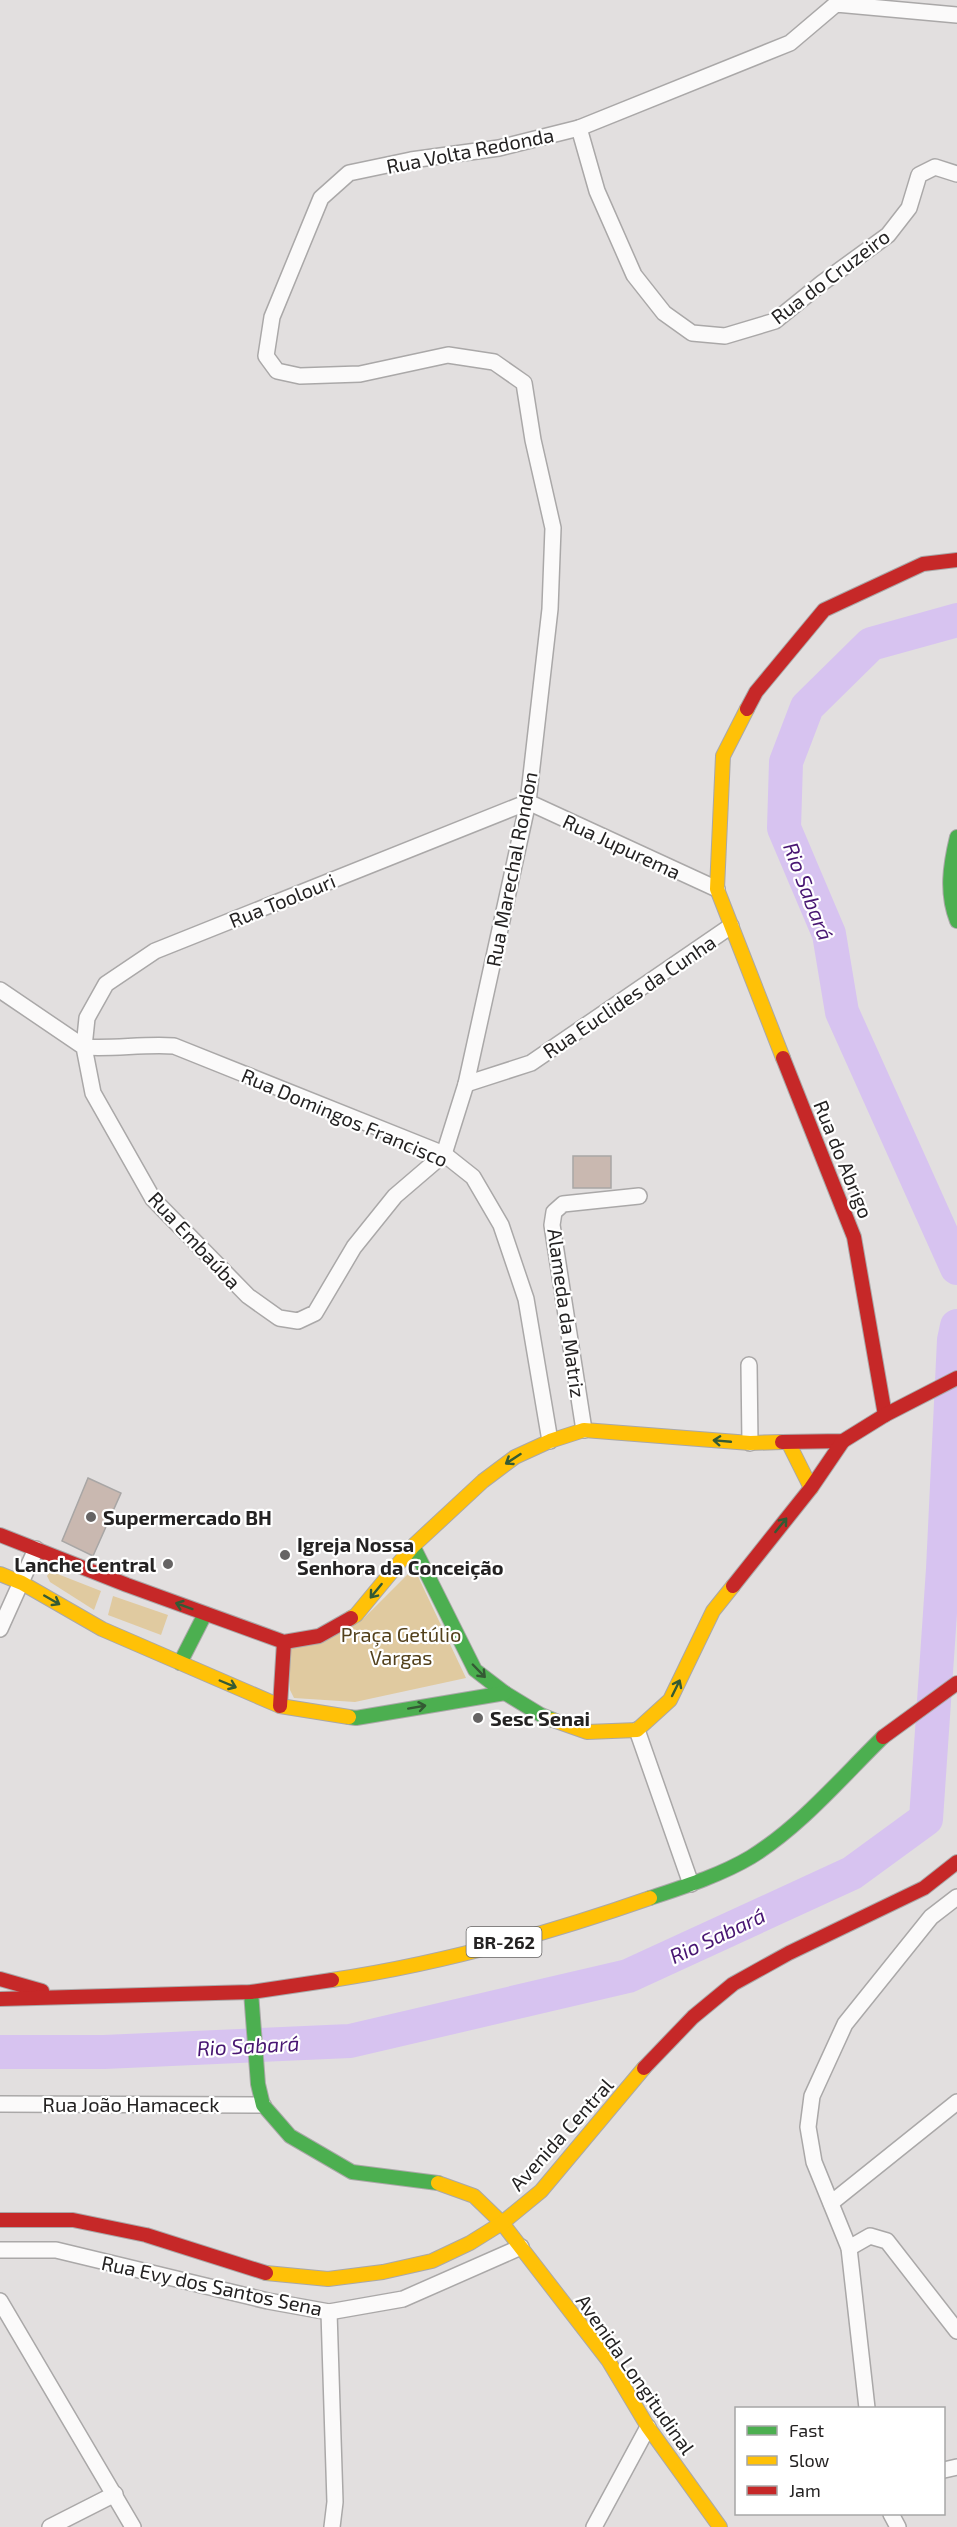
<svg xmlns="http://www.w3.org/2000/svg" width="957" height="2527" viewBox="0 0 957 2527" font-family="'Exo 2',sans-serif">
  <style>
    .green { fill: #e0caa0 }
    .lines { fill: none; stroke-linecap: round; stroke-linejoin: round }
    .river { stroke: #d7c3f0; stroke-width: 34 }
    .building { fill: #c9b8b0; stroke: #a8a6a5; stroke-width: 1.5 }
    .street-casing { stroke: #aaa8a8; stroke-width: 18 }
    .fast-casing { stroke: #aaa8a8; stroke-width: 16 }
    .slow-casing { stroke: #aaa8a8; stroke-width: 16 }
    .jam-casing { stroke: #aaa8a8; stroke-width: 16 }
    .street { stroke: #fbfafa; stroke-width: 15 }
    .fast { stroke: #4caf50; stroke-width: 14 }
    .slow { stroke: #ffc107; stroke-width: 14 }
    .jam { stroke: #c62828; stroke-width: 14 }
    .oneway { stroke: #345a34 }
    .poi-dot { fill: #666464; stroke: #fff; stroke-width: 2 }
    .labels { text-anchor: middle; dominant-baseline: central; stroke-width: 4.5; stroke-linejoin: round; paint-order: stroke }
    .shield { fill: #fff; stroke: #666464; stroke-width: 1.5 }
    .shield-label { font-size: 18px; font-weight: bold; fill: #242222 }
    .street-label { font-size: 20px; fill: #242222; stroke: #fff }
    .poi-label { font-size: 20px; font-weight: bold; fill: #242222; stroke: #fff; text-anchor: start }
    .park-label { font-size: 20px; fill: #53411c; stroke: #fff }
    .water-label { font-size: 21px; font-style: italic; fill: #481672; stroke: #fff }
  </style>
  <rect width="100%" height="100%" fill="#e2dfdf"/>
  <!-- green -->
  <g class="green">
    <polygon points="414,1568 466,1678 355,1702 294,1698 290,1690 288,1647 364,1618"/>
    <polygon points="50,1571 101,1591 94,1610 50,1582 47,1576"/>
    <polygon points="113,1596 168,1615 161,1635 108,1615"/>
  </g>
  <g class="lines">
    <!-- river -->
    <g class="river">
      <polyline points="957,620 871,644 807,707 786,762 784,828 829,934 842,1012 957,1268"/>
      <polyline points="0,2052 104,2052 350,2041 628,1976 852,1873 926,1819 943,1569 954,1340 957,1326"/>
    </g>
  </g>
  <!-- building -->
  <g class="building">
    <rect x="573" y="1156" width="38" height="32"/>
    <polygon points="88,1478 121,1493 93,1556 62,1541"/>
  </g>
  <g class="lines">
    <defs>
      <g id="street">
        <polyline points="579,128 597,191 634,275 664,313 692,333 725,336 775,321 822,283 888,235 909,208 919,175 935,167 957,174"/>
        <polyline points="0,990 84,1047 93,1093 153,1199 248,1296 279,1318 298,1321 315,1313 354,1247 395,1196 444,1154 466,1084 528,802 550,609 553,528 533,440 524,383 494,362 448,355 360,374 300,376 277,371 266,356 272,317 321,198 349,173 411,160 499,148 579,128 790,43 836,4 957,15"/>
        <polyline points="466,1084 531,1063 731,926"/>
        <polyline points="749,1365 750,1443"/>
        <polyline points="584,1430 552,1225 554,1212 563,1204 639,1196"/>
        <path d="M550,1441l-24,-142 -25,-74 -28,-48 -29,-23 -270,-108c-31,-2 -60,3 -90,1l3,-29 19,-34 49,-33 373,-149 189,87"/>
        <polyline points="0,1629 36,1549"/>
        <polyline points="637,1730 691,1884"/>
        <polyline points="0,2104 263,2105"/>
        <polyline points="831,2203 957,2102"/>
        <polyline points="849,2248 870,2236 887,2241 957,2331"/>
        <polyline points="0,2250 56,2250 268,2301 329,2312 403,2299 521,2247"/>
        <polyline points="0,2301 133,2527"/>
        <polyline points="329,2312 335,2502 332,2527"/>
        <polyline points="867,2408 849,2248 814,2162 808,2127 812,2096 845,2024 931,1917 957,1897"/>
        <polyline points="944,2470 957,2467"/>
        <polyline points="891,2514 898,2527"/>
        <polyline points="50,2527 115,2494"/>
        <polyline points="594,2527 648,2427"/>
      </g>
      <g id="fast">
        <path d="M957,837c-7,29 -11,56 0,84"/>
        <polyline points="413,1546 475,1670 505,1693 541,1715 553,1720"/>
        <polyline points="180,1663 205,1614"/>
        <polyline points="349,1717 356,1718 505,1693"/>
        <path d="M650,1898c33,-11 71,-23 101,-41 50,-31 91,-80 132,-120"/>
        <polyline points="251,1992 258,2084 263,2105 290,2136 352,2172 438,2183"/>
      </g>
      <g id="slow">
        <polyline points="747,709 723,756 717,889 783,1058"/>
        <polyline points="788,1442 811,1488"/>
        <polyline points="0,1574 22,1583 102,1629 280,1706 349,1717"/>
        <polyline points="351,1618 356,1615 413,1546 483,1481 515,1457 550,1441 584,1430 750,1443 782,1442"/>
        <polyline points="553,1720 587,1732 637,1730 670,1700 713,1611 733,1586"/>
        <path d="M332,1980c108,-16 215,-46 318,-82"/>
        <polyline points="438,2183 474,2196 502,2223 608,2360 648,2427 720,2527"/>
        <polyline points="266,2273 328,2279 383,2272 432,2261 470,2243 502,2223 541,2191 644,2068"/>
      </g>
      <g id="jam">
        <polyline points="747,709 756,692 824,610 923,564 957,560"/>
        <polyline points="783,1058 854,1237 885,1415"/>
        <polyline points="782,1442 843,1441 885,1415 957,1378"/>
        <polyline points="0,1535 127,1585 284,1642 319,1636 351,1618"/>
        <polyline points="733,1586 811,1488 843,1441"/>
        <polyline points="280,1706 284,1642"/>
        <polyline points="883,1737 957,1683"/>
        <polyline points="0,1979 42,1991"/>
        <polyline points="0,1999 251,1992 332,1980"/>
        <polyline points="644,2068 693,2017 733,1984 789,1953 924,1888 957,1862"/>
        <polyline points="0,2220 73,2220 146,2235 266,2273"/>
      </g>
    </defs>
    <!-- street casing -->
    <use href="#street" class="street-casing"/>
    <!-- fast casing -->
    <use href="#fast" class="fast-casing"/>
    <!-- slow casing -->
    <use href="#slow" class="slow-casing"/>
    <!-- jam casing -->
    <use href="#jam" class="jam-casing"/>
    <!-- street -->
    <use href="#street" class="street"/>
    <!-- fast -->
    <use href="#fast" class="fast"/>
    <!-- slow -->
    <use href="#slow" class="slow"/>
    <!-- jam -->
    <use href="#jam" class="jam"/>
  </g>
  <!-- one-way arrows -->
  <defs><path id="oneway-shaft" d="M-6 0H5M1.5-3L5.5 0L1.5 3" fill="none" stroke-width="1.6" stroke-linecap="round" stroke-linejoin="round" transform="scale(1.5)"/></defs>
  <g class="oneway">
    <use href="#oneway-shaft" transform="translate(722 1441) rotate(-175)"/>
    <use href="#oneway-shaft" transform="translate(513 1459) rotate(147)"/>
    <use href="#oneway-shaft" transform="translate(781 1525) rotate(-51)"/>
    <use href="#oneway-shaft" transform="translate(376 1591) rotate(129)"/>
    <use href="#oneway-shaft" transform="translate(52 1600) rotate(30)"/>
    <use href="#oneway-shaft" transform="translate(184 1606) rotate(-160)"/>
    <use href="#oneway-shaft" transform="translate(479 1671) rotate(46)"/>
    <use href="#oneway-shaft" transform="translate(228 1684) rotate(23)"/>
    <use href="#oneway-shaft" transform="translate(676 1688) rotate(-64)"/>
    <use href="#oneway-shaft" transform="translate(417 1707) rotate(-10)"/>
  </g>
  <!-- markers -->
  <g class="poi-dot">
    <circle cx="91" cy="1517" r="6"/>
    <circle cx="285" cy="1555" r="6"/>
    <circle cx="168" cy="1564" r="6"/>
    <circle cx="478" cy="1718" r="6"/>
  </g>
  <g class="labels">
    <!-- shield labels -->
    <rect class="shield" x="466.5" y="1927" width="75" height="30" rx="4.5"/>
    <g class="shield-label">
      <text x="504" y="1942">BR-262</text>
    </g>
    <!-- street labels -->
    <g class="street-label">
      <text transform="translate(470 150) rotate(-11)">Rua Volta Redonda</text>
      <text transform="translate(830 276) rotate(-37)">Rua do Cruzeiro</text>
      <text transform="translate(622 846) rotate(25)">Rua Jupurema</text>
      <text transform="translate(511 869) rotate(-79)">Rua Marechal Rondon</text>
      <text transform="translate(282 900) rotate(-22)">Rua Toolouri</text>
      <text transform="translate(629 996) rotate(-34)">Rua Euclides da Cunha</text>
      <text transform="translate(345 1117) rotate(23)">Rua Domingos Francisco</text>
      <text transform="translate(844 1159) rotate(68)">Rua do Abrigo</text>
      <text transform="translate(195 1240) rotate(47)">Rua Embaúba</text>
      <text transform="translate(567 1313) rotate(82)">Alameda da Matriz</text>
      <text x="131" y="2104">Rua João Hamaceck</text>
      <text transform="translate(561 2134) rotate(-48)">Avenida Central</text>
      <text transform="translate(212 2285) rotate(12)">Rua Evy dos Santos Sena</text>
      <text transform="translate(636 2374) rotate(55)">Avenida Longitudinal</text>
    </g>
    <!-- poi labels -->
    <g class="poi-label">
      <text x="103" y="1517">Supermercado BH</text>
      <text x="297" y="1544">Igreja Nossa<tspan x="297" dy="23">Senhora da Conceição</tspan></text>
      <text x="156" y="1564" text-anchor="end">Lanche Central</text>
      <text x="490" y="1718">Sesc Senai</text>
    </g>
    <!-- park labels -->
    <g class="park-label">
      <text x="401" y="1634">Praça Getúlio<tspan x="401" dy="23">Vargas</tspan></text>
    </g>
    <!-- water labels -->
    <g class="water-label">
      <text transform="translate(809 891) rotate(69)">Rio Sabará</text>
      <text transform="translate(717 1935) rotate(-25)">Rio Sabará</text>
      <text transform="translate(248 2045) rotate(-3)">Rio Sabará</text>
    </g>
  </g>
  <!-- legend -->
  <rect x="735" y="2407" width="210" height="108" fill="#ffffff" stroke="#a7a7a7" stroke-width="1.5"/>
  <rect x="747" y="2426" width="30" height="9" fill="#4caf50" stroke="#a7a7a7" stroke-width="1.5"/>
  <text x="789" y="2437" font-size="18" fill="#242222">Fast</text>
  <rect x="747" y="2456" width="30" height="9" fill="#ffc107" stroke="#a7a7a7" stroke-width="1.5"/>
  <text x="789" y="2467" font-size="18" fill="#242222">Slow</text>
  <rect x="747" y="2486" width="30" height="9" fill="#c62828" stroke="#a7a7a7" stroke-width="1.5"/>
  <text x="789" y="2497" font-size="18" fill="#242222">Jam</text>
</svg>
